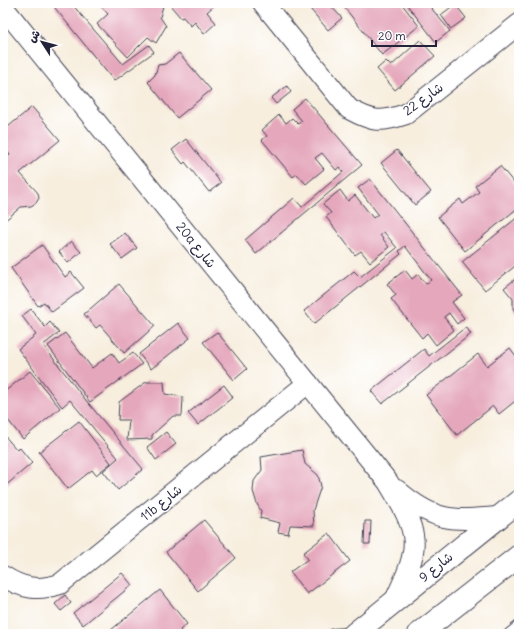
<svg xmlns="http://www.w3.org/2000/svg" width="522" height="637" viewBox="0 0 522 637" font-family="Delius,'Playpen Sans Arabic',sans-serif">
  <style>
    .building { fill: #e5a7bc }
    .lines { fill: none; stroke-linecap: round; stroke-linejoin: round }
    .service-casing { stroke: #424153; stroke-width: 12 }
    .minor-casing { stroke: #424153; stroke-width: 22 }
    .tertiary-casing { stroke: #424153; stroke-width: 24 }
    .service { stroke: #fff; stroke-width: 10 }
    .minor { stroke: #fff; stroke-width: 20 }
    .tertiary { stroke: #fff; stroke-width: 22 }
    .labels { text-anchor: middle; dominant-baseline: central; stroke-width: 3; stroke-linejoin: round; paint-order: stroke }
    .street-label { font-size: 13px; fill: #22223b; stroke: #fff }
  </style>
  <rect width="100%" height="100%" fill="#fff"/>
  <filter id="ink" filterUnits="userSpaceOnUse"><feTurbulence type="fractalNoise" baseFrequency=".025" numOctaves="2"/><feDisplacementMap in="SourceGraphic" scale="8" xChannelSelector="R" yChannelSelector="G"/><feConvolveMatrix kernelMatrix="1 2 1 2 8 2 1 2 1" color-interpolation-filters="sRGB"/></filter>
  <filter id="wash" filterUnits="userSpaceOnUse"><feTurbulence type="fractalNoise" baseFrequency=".012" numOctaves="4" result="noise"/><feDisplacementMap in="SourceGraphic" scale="16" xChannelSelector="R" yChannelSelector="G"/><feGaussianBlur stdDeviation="0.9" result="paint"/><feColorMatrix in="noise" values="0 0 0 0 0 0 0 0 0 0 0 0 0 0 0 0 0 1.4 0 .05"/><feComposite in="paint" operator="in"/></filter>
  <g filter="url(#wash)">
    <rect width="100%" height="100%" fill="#f7eede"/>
    <g id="blocks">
      <!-- building -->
      <g class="building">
        <polygon points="55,3 71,3 123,64 149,45 154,52 114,81 55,8"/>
        <polygon points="98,3 160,3 163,6 160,17 166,26 156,43 148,37 128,57 97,24 108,14"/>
        <polygon points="170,3 217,3 207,12 216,23 204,34 195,22 191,26 183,17 181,18 169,4"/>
        <polygon points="305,3 328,3 342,18 328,30"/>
        <polygon points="350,3 401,3 419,26 382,55 344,7"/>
        <polygon points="410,3 427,3 450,31 436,42 408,6"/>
        <polygon points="455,4 466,18 451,29 441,15"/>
        <polygon points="420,40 435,56 395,90 377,69 386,61 391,66"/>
        <polygon points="179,53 211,90 177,118 148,82 155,75 158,65 165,64"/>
        <polygon points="287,86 291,92 276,104 271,98"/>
        <polygon points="305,98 362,165 256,254 245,240 294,198 302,207 343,172 340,167 336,170 322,153 315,158 324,169 306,184 297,174 293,177 262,140 267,136 262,130 279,115 286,123 292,118 298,124 302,121 292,109"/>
        <polygon points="32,107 60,140 20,173 38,193 39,198 36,203 31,206 21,207 3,222 3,153 7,157 10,155 3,146 3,131"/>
        <polygon points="186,139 221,183 209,192 185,162 183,164 172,150"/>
        <polygon points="397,150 431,192 415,205 381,163"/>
        <polygon points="500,166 519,189 519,207 465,251 438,217 460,199 463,204 479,192 475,186"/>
        <polygon points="370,179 462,295 452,302 464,318 457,324 449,313 444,317 454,330 436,345 427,333 422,338 391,299 396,295 387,284 405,270 412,279 418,274 426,284 431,280 405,246 399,251 401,254 314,324 304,311 354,271 360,277 397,248 384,232 380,235 389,247 370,262 361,251 355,255 326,217 331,213 323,204 340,190 348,201 355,195 373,218 378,214 358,188"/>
        <polygon points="519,216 519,242 514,246 519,252 519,263 485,290 462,262"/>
        <polygon points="125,233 137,248 122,259 110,244"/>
        <polygon points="71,241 81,252 68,263 59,252"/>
        <polygon points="42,245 65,277 71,272 84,288 52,312 44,302 38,306 11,268"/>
        <polygon points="519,276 519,319 513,308 513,299 504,288"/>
        <polygon points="119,284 155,326 124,353 100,325 96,328 84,314"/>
        <polygon points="31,309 45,327 50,322 59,333 43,345 80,393 143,469 118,490 103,471 118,458 70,400 62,407 18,349 36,335 22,316"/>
        <polygon points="178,323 190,338 151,369 139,354"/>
        <polygon points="466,327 471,334 382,404 371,391 424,349 429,356"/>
        <polygon points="217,332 247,369 234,380 203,342"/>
        <polygon points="65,333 92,368 112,353 119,363 133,353 142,364 90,402 48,346"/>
        <polygon points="510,348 519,360 519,398 499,414 493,406 457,435 426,395 478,354 487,366"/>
        <polygon points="30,371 60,408 23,439 3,414 3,393"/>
        <polygon points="146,382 164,382 165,394 183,397 182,416 173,416 152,435 152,439 127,440 129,420 118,420 119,402"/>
        <polygon points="224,385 233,397 198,425 188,413"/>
        <polygon points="79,421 111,463 96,475 92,470 68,489 39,452"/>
        <polygon points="166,432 176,444 156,460 147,447"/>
        <polygon points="3,434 17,450 20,448 32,463 3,488"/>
        <polygon points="302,450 305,464 318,475 321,486 313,510 314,526 290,525 288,534 278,532 280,523 260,518 261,511 257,504 253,491 254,481 262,470 261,457"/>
        <polygon points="204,520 236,558 198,591 166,552"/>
        <polygon points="365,521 371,521 370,544 364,544"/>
        <polygon points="329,533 350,561 307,594 290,572 308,559 303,553"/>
        <polygon points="122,573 132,585 83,625 73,613"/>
        <polygon points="160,590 187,624 180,630 183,634 114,634 111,630"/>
        <polygon points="65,595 71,603 61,611 55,604"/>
      </g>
    </g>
  </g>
  <g filter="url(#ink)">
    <use href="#blocks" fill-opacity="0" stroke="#424153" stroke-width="1"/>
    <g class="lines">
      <defs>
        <g id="service">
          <polyline points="333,634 357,632"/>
          <polyline points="509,634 519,626"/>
        </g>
        <g id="minor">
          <path d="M263,3l86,106c24,13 31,14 57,5l113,-90"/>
          <path d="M3,7l385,475c32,53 34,62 7,118"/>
          <path d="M397,490c37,32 55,31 101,27"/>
          <path d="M3,576c20,13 35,15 57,8l248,-201"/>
        </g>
        <g id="tertiary">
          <polyline points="354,634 519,501"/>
          <polyline points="419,634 519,556"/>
        </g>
      </defs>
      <!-- service casing -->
      <use href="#service" class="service-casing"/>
      <!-- minor casing -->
      <use href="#minor" class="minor-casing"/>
      <!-- tertiary casing -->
      <use href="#tertiary" class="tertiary-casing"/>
      <!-- service -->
      <use href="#service" class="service"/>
      <!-- minor -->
      <use href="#minor" class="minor"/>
      <!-- tertiary -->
      <use href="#tertiary" class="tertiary"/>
    </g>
  </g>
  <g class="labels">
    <!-- street labels -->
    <g class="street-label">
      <text transform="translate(423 99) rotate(-36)">شارع 22</text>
      <text transform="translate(196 245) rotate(51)">20a شارع</text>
      <text transform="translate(161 503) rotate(-39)">11b شارع</text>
      <text transform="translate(436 567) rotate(-39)">شارع 9</text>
    </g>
  </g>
  <!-- margin -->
  <rect width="522" height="637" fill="none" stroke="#fff" stroke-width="16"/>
  <!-- north arrow -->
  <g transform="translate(42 42) rotate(306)" stroke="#ffffff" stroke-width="3" paint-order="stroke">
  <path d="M0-3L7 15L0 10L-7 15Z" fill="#22223b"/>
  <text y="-6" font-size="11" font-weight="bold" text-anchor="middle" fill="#22223b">ش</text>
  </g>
  <!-- scale -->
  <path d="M372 40v6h64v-6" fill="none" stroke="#22223b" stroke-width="2"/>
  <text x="378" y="40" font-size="12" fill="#22223b" stroke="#ffffff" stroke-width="3" paint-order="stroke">20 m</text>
</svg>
